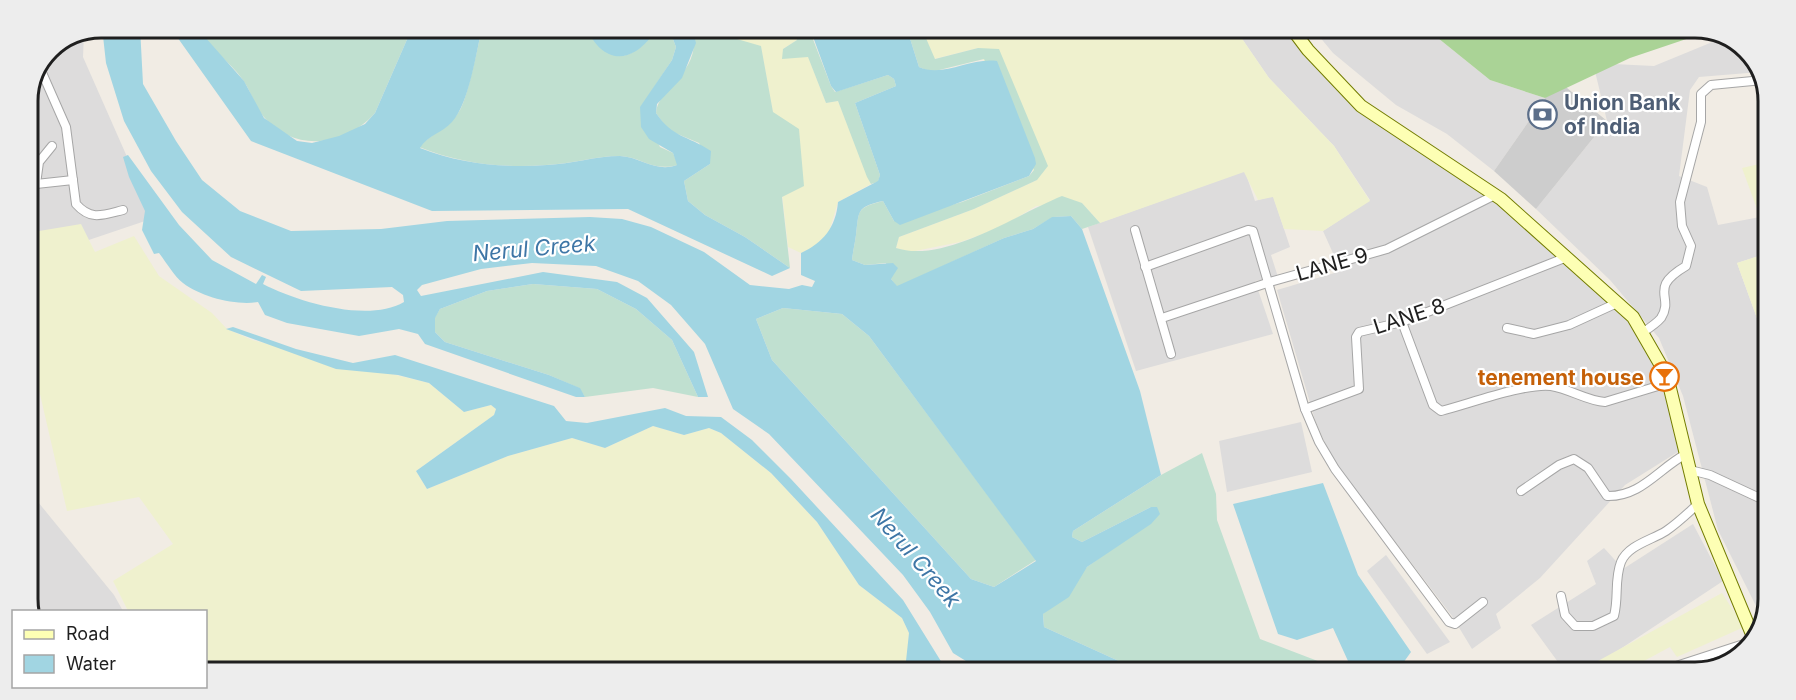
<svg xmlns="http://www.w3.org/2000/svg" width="1796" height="700" viewBox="0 0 1796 700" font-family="Inter,sans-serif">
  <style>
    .residential { fill: #dddcdc }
    .religious { fill: #cdcdcd }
    .farmland { fill: #eff1ce }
    .forest { fill: #aad396 }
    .wetland { fill: #c0e0d0 }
    .water { fill: #a1d5e2; fill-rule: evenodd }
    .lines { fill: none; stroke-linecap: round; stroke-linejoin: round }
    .minor-casing { stroke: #a6a6a6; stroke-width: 10 }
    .secondary-casing { stroke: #737c00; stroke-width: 14 }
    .minor { stroke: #fff; stroke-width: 8 }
    .secondary { stroke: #fdffb4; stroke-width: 12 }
    .labels { text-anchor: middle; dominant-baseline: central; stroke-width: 4.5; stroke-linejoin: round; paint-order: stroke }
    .service-label { font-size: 21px; font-weight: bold; fill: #4e5e75; stroke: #fff; text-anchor: start }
    .street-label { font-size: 21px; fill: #1f1f1f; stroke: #fff }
    .food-label { font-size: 21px; font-weight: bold; fill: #c56008; stroke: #fff; text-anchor: end }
    .water-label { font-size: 22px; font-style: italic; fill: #3e76a6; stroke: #fff }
    .rim { fill: none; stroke: #1f1f1f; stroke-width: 3 }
  </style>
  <rect width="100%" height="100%" fill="#f1ece4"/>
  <!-- residential -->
  <g class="residential">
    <polygon points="1236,30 1295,30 1369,114 1450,159 1628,318 1660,371 1681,450 1625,485 1540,578 1496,614 1501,628 1472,649 1452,616 1332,459 1315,420 1277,290 1341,271 1323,231 1370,200 1334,146 1269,78"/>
    <polygon points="1314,30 1428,30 1490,80 1545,98 1494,171 1447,134 1396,105 1333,53"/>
    <polygon points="84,34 83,57 154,218 71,246 27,295 27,96 49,48"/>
    <polygon points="1727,36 1754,56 1760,72 1699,77 1690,90 1679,176 1707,187 1718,225 1760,217 1768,239 1768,253 1737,263 1767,346 1765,624 1718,530 1683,396 1659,338 1610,280 1536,209 1607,121 1593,63 1654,66"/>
    <polygon points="1245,171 1255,201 1273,196 1290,247 1271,255 1278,277 1255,281 1273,334 1136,371 1088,227"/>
    <polygon points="27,356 38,502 114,595 123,611 30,611 27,605"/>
    <polygon points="1301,422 1312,472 1227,492 1219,441"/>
    <polygon points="1693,524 1723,581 1584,673 1566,673 1531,625 1596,584 1587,561 1604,548 1623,569"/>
    <polygon points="1386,555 1450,642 1427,654 1367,571"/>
    <polygon points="1746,650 1740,658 1696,673 1666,673"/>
  </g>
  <!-- religious -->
  <polygon class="religious" points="1561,83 1607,121 1536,209 1494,171 1545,98"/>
  <!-- farmland -->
  <g class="farmland">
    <polygon points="726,29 792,29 797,40 783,49 808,56 826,103 838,101 871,184 838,202 829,232 814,247 801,253 788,247 773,113 761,47 729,37"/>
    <polygon points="922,29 1236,30 1269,78 1334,146 1370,201 1323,231 1284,229 1273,197 1258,200 1244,172 1100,223 1082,203 1036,206 1000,228 960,242 910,252 896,248 899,237 974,209 1037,180 978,48 934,59"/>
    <polygon points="1768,162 1768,239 1742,168"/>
    <polygon points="81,224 95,252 134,236 159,276 212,313 227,329 252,340 429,383 464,412 491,405 496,409 494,415 416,471 427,489 508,456 572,438 605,448 653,426 684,435 709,428 721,433 771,473 817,522 859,585 902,618 909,633 907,661 921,671 206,669 206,612 128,611 113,581 173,544 139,497 67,511 33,364 27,306 27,233"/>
    <polygon points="1768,253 1767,346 1737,263"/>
    <polygon points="1722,593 1744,627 1677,657 1670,647 1642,662 1648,673 1576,673"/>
  </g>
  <!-- forest -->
  <polygon class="forest" points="1428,30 1536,31 1544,38 1563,31 1710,31 1630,58 1545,98 1490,80"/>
  <!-- wetland -->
  <g class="wetland">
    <path d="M191,27l221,1 -37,85c-30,34 -82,40 -112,3 -9,-11 -12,-25 -20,-36 -14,-20 -36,-34 -52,-53z"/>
    <path d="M482,28h105c3,9 8,13 14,19 23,21 40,0 56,-17l14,4 5,13 -4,13 -31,47 19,40 13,6 5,12c-26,7 -36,-8 -58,-9 -25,0 -49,8 -74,9 -44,3 -85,-1 -127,-18 13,-14 31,-20 41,-37 8,-14 18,-64 22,-82z"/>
    <path d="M692,28l34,1 4,8 31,9 12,66 26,17 5,57 -22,11 8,71 -45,-31 -40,-22 -17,-14 -4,-20 26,-17 -11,-21 -31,-13 -12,-17c2,-27 48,-40 36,-85z"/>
    <polygon points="792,29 809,29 831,86 835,92 888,75 894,79 896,86 855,103 880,175 878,182 871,184 867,177 838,101 826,103 808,57 782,59 783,49 797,40"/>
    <path d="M907,29h15l13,30 43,-11 21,1 49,117 -11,14 -63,29 -75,28 -3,11c48,16 123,-35 166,-52l20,7 18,20 -18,6 -11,-13 -18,1 -20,12 -29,9 -107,49 -6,-8 -5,-16 -21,2 -13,-5c1,-9 3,-17 4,-25 3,-25 0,-27 27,-34l11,20 68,-19 67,-26 5,-6 -50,-111 -53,13 -12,-5z"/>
    <polygon points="533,284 597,289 636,309 672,340 698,397 653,388 585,397 579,388 549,375 445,342 435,332 435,317 440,309 487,291"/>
    <polygon points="783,308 842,314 869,336 1036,560 994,587 971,579 772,360 756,319"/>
    <polygon points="1202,453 1216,494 1217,520 1260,639 1323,663 1329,672 1143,672 1044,627 1043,614 1087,567 1119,544 1151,507 1082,542 1072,537 1073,531 1161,475"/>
    <polygon points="995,662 1025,671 981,671 974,667"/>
  </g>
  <!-- water -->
  <g class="water">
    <path d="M102,27h38l3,57 33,57 26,39 38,31 51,20 90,-2 66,-8 143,-4 32,2 29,8 53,25 46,33 39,4 13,-4 10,2 3,-6 -14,-6v-22c22,-10 35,-26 37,-51l40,-21 2,-6 -25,-72 41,-17 -2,-7 -6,-4 -52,17 -5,-6 -19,-52 21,-5h74l12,38c24,11 52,-10 78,-6l38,97 1,6 -7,12 -129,49 -6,-4 -11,-20c-27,6 -24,10 -27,34 -1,8 -3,16 -4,25l13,5 28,-2 5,5 -7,11 6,7 107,-48 29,-9 19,-12 19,-1 11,13 58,162 21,84 -88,56 -1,6 10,5 69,-35h6l3,7 -9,10 -64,43 -18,30 -26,17 1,13 99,45 -118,-1 -30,-9 -21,4 -21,-13 -23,-41 -27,-37 -134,-141 -36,-25 -28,-65 -34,-39 -33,-24 -42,-15 -64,-3 -51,6 -59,16 -5,5 4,6 122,-24 74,10 30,16 47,54 14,45h-10l-26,-57 -36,-31 -39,-20 -64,-5 -46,7 -47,18 -5,9v14l10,10 104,33 31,13 5,9h-9l-151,-53 -7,-10 -19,-5 -40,7 -72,-13 -22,-8 -7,-13c-21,4 -57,-5 -75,-19 -9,-7 -17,-21 -24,-30l-5,1 -12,-24 3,-19 -16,-34 -6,-20 5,-2 51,70 33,35 44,24 6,-9 4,2 -3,7c35,18 105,39 141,18l-1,-7 -11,-8 -91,4 -70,-34 -49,-45 -31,-41 -27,-50 -18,-58zM783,308l59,6 27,22 167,225 -42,26 -23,-8 -199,-219 -16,-41z"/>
    <path d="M170,27h21l14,10 39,44 20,37 33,23 15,2 27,-7 26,-12 10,-11 37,-85h70c-6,25 -13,76 -30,94 -10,11 -24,13 -32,26 41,16 82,20 127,17 24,-1 49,-9 73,-9 21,1 36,17 57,9l-4,-12 -24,-14 -8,-12 -1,-20 32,-47 4,-13 -5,-13 -14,-4c-6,7 -13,16 -21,21 -22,14 -41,-2 -49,-23h17l1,4 12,2 9,-6h66l4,15 -14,35 -25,26 -1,9c17,25 31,22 55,38l-1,13 -26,17 4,20 17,14 40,22 45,31 -18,8 -144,-67 -196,2 -181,-70z"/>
    <polygon points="233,327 296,349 353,363 395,355 554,406 566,421 587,423 665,408 686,416 721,417 752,440 791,479 903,600 947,671 921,671 906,661 909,633 902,618 859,585 817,522 771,473 721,433 709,428 684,435 653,426 605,448 572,438 508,456 427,489 416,471 494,415 496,409 491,405 464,412 429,383 398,375 336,369 226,329"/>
    <polygon points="1323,483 1358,575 1411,652 1398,670 1392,672 1353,672 1333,628 1297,640 1278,634 1233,504"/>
  </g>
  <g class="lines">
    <defs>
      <g id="minor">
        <path d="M40,68l26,59 10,77c15,17 27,11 47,6"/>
        <polyline points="36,184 39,162 52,146"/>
        <polyline points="27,185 73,180"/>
        <polyline points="1135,230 1171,354"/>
        <polyline points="1145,267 1248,230 1253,231 1305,409 1319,442 1335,469 1449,622 1455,624 1483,602"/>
        <polyline points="1162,318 1270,282 1387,249 1495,195"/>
        <path d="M1402,322l31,83 8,6c28,-7 84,-28 110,-25 19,3 36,15 54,16l63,-19"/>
        <polyline points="1507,328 1534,334 1569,325 1617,303"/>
        <path d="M1642,333c6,-4 15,-10 19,-15 14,-22 -14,-29 25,-52l5,-20 -9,-20 -2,-24 21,-80v-28l10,-9 52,-5"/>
        <polyline points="1305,409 1359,389 1356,337 1359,332 1402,322 1567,257"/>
        <polyline points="1690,470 1710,475 1766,501"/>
        <path d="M1521,491l38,-26 15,-6 14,9 19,28c34,1 51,-27 79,-42"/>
        <path d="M1561,596l4,19 10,11h18l21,-10c5,-19 0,-36 7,-54 7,-17 31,-22 45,-31 12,-8 22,-18 32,-27"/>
        <polyline points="1673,667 1753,641"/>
      </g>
      <polyline id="secondary" points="1293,30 1308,50 1361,106 1501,199 1633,317 1667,376 1698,504 1754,639"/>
    </defs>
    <!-- minor casing -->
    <use href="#minor" class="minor-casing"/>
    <!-- secondary casing -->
    <use href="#secondary" class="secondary-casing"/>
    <!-- minor -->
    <use href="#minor" class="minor"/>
    <!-- secondary -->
    <use href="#secondary" class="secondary"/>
  </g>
  <!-- icons -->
  <defs>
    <symbol id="bank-ring" viewBox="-11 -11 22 22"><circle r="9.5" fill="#fff" stroke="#5c6f8a" stroke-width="1.5"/><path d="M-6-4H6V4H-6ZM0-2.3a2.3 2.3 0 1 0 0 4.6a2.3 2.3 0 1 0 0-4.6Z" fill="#5c6f8a"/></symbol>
    <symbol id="bar-ring" viewBox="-11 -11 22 22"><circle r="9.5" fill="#fff" stroke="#e8710a" stroke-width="1.5"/><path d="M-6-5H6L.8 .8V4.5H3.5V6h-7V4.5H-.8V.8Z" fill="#e8710a"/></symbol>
  </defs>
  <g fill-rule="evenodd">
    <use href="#bank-ring" x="1526" y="98" width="33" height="33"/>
    <use href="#bar-ring" x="1648" y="360" width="33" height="33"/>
  </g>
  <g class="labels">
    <!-- service labels -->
    <g class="service-label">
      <text x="1564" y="102">Union Bank<tspan x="1564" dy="24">of India</tspan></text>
    </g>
    <!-- street labels -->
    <g class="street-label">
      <text transform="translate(1332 264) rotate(-16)">LANE 9</text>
      <text transform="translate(1409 316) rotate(-18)">LANE 8</text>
    </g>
    <!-- food labels -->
    <g class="food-label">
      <text x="1644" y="377">tenement house</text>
    </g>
    <!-- water labels -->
    <g class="water-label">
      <text transform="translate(534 248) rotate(-5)">Nerul Creek</text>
      <text transform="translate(916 557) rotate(49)">Nerul Creek</text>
    </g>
  </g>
  <!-- crop -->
  <path d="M0 0H1796V700H0ZM101 38H1695A63 63 0 0 1 1758 101V599A63 63 0 0 1 1695 662H101A63 63 0 0 1 38 599V101A63 63 0 0 1 101 38Z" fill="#ededed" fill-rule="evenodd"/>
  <path class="rim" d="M101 38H1695A63 63 0 0 1 1758 101V599A63 63 0 0 1 1695 662H101A63 63 0 0 1 38 599V101A63 63 0 0 1 101 38Z"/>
  <!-- legend -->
  <rect x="12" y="610" width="195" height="78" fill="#ffffff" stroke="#a5a5a5" stroke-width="1.5"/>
  <rect x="24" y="630" width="30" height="9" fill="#fdffb4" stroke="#a5a5a5" stroke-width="1.5"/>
  <text x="66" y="640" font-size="18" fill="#1f1f1f">Road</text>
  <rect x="24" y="655" width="30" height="18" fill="#a1d5e2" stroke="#a5a5a5" stroke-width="1.5"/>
  <text x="66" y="670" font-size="18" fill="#1f1f1f">Water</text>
</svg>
